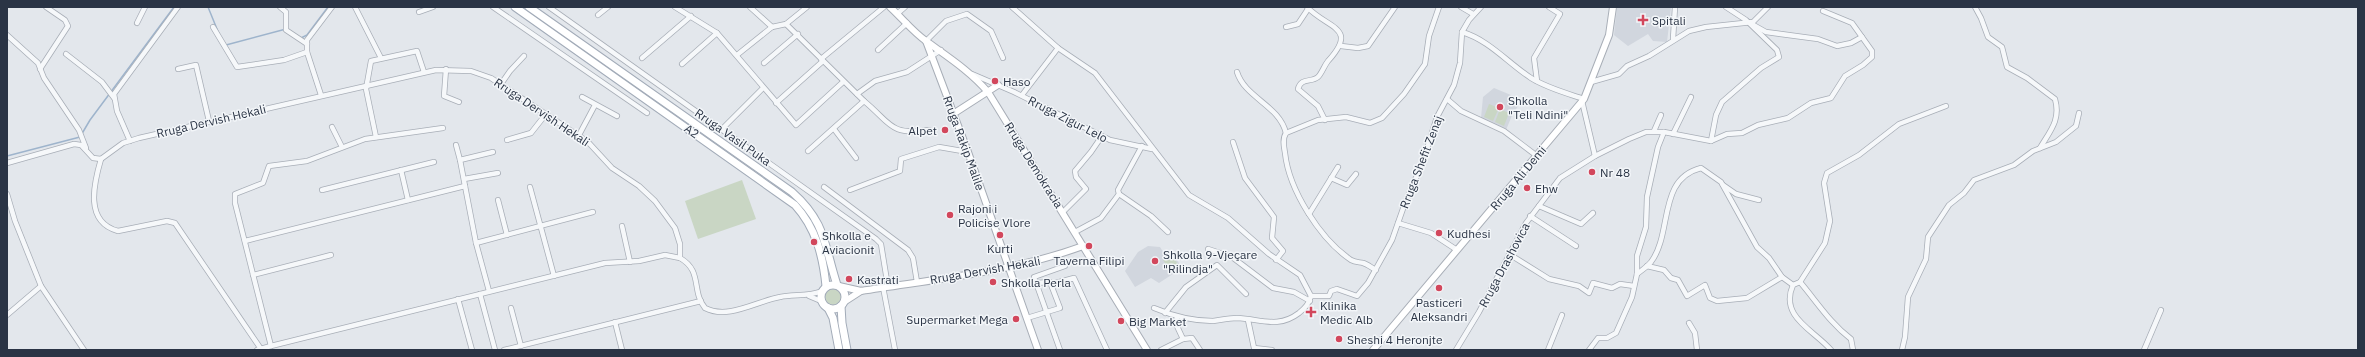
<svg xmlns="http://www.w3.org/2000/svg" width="2365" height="357" viewBox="0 0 2365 357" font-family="'IBM Plex Sans',sans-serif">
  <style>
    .built { fill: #d1d6de }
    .green { fill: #c9d6c4 }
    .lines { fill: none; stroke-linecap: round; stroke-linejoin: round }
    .stream { stroke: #9eb4cc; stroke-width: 1.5 }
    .street-casing { stroke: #a8aeb7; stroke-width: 6 }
    .secondary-casing { stroke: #a8aeb7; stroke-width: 8 }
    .primary-casing { stroke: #a2abb8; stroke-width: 9 }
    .street { stroke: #f6f8fa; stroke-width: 4.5 }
    .secondary { stroke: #fff; stroke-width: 6 }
    .primary { stroke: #fff; stroke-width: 7 }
    .poi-dot { fill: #d2475c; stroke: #f3f6f9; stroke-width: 1.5 }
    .labels { text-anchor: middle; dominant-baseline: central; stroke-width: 3; stroke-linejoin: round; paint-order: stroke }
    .poi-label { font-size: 12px; fill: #2a3445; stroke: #f3f6f9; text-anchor: start }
    .street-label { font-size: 12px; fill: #2a3445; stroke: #f3f6f9 }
  </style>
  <rect width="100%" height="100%" fill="#e3e7ec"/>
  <!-- built -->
  <g class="built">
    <polygon points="1617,7 1671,7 1667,42 1653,41 1648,34 1628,46 1614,35"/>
    <polygon points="1494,88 1523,100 1513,113 1506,130 1481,118 1483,97"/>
    <polygon points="1148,246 1160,247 1165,255 1171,251 1182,268 1159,283 1151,278 1135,287 1125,271 1138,252"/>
  </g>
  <!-- green -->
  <g class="green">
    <polygon points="1489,104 1499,108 1493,121 1484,117"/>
    <polygon points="1500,109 1509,113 1504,126 1495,122"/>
    <polygon points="742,180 756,219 698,239 685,201"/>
    <polygon points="1172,255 1179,266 1171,272 1163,260"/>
    <circle cx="833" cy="297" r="8"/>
  </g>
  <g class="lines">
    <!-- stream -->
    <g class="stream">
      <polyline points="208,7 219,34"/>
      <polyline points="301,38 307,35 328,7"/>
      <polyline points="226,45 286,29"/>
      <polyline points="7,156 80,137 90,120 174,7"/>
    </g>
    <defs>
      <g id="street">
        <polyline points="280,7 286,12 286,30 307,44"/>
        <polyline points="355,7 381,58"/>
        <polyline points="493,7 647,113"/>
        <polyline points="549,7 876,239 881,244 888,287"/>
        <polyline points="675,7 717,33 796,125 843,82"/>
        <polyline points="750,7 772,27"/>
        <path d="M1012,7l46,41 37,25 94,122 39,23 41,36 31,21 11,21c-2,8 -6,12 -12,17 -21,16 -38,6 -62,5 -8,0 -16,2 -24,3 -21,0 -40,-5 -59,-13"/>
        <path d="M1307,7c21,22 52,20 21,54 -4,5 -6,12 -10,16 -7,6 -17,0 -20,12l20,17 7,14"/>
        <polyline points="1461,7 1473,14"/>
        <path d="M1975,7l6,11 7,19 14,10 5,20 20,11 28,21c6,21 -5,32 -15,49"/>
        <polyline points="419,12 433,7"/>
        <polyline points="897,14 905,7"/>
        <polyline points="598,15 608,7"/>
        <polyline points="137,23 145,7"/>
        <polyline points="1750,23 1766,32 1818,39 1837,46 1851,43 1862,37 1852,23 1823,11"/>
        <polyline points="786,24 807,7"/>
        <polyline points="213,27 237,67 284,60 307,52"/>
        <polyline points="1286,27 1298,24 1308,9"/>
        <path d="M1462,32c27,8 46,31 69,46 16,10 35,15 53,21"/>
        <polyline points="7,35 38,63 44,78 79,130 86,148"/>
        <polyline points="1673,39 1675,7"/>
        <polyline points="926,41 946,21 967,14 991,31 1003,58"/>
        <polyline points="1341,46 1358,48 1368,46 1395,7"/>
        <polyline points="878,50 907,23"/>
        <polyline points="66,54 102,82 114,98"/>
        <polyline points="737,55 772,27 786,24 864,101 808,151"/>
        <polyline points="642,58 691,16"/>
        <polyline points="821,59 884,7"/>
        <polyline points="764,63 798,34"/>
        <polyline points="682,64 717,33"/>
        <polyline points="40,69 68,26 65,20 46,7"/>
        <polyline points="178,69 196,65 209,121"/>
        <polyline points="446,69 444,96 459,102"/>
        <path d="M1237,72c8,26 42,33 49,61"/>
        <polyline points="972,74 1014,92 1110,140 1152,149"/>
        <polyline points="1537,81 1534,58 1560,14 1549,7"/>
        <polyline points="1591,82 1619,74 1627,66 1649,56 1689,31 1706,27 1753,22 1768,7"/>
        <polyline points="501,84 510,71 524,56"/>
        <polyline points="857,94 875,81 907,72 941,50"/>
        <polyline points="321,95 307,52 307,40 332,7"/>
        <polyline points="1022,95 1058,48"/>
        <polyline points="582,97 617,116"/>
        <polyline points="1447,99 1461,111 1504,131 1537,156"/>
        <path d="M864,101c27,22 25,35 65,29"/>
        <polyline points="1582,101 1595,156"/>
        <polyline points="776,103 823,61"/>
        <polyline points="332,127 342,147"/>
        <polyline points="443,128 365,139 307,161 269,166 263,183 235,194 235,203 271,346 605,263 639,261 665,255 680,258"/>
        <polyline points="722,129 763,88"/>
        <polyline points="834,129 856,158"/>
        <polyline points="1654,131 1661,115"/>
        <polyline points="1673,134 1691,97"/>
        <polyline points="579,135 595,105"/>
        <polyline points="376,137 366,89 371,61 417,51 424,72"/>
        <polyline points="507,140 531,133 546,114"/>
        <polyline points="130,141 117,111 114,94 178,7"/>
        <polyline points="1711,141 1716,115 1722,102 1761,68 1779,57 1777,50 1746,20 1726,7"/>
        <polyline points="1233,142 1245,178 1274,217 1272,238 1283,251 1276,260"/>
        <polyline points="456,145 460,160 493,152"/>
        <path d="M101,159l22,-16 16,-5 297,-68 35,1 20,7 97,64 24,26 27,18 16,15 20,27 5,16v14c23,13 11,33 25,50 23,12 52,-7 75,-11 14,-3 28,0 42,-6"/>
        <path d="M101,159c-7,24 -17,63 17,72l49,-10 8,2 86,126"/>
        <polyline points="460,160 476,243 489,291"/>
        <polyline points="7,163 74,144 81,145 93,158 101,159"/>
        <polyline points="401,170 408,200"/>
        <polyline points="1331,178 1347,185 1356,174"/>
        <polyline points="464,179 498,173"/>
        <polyline points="1723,185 1736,194 1759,200"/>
        <polyline points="530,187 554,276"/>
        <polyline points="824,187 908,250 913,258 917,282"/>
        <polyline points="322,190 434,162"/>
        <polyline points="850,190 900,171 901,159 939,147 968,152"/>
        <polyline points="7,194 15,221 41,286 84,350"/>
        <polyline points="1119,194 1151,216 1168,232"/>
        <polyline points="498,200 507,235"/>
        <polyline points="1539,206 1581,224 1593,213"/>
        <polyline points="1063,212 1086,189 1076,177 1075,171 1091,152 1102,136"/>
        <polyline points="1309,214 1338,167"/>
        <polyline points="1530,216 1576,246"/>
        <polyline points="1398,223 1431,233 1457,250"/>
        <polyline points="622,226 630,262"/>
        <polyline points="1075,232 1101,218 1119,194 1118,190 1142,146"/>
        <polyline points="245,241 465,186"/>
        <polyline points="476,243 593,212"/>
        <polyline points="1208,249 1232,257 1273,288 1294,292 1310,301"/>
        <polyline points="1509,254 1549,279 1579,286 1589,293 1593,283 1612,288 1620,284 1634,286"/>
        <polyline points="1647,266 1664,270 1671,278 1678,280 1687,296 1705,285 1710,298 1717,301 1747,298 1782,277"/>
        <path d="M1376,270c-4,-2 -9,-6 -13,-7 -5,-1 -8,-1 -12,-3 -31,-21 -62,-70 -66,-107 -1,-6 -3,-14 1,-20l32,-13 28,-3 24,6 12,-5 22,-24 21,-30 4,-28 10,-29"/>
        <path d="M1637,274c5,-4 10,-7 14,-12 22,-29 6,-83 50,-94l20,14 36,65 12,11 13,19 11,8"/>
        <polyline points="253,275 331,255"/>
        <path d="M1800,282c17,20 30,41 51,57l2,11"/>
        <polyline points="1052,284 1074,278 1107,350"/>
        <polyline points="883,287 895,350"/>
        <polyline points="480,294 495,350"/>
        <polyline points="809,296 821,301"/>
        <polyline points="1311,296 1329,296 1331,291 1337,289 1357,296 1368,283 1392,240 1405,203 1422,164 1437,117 1454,85 1460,63 1462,32 1469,20 1481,7"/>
        <polyline points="458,299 472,350"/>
        <polyline points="511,308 521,346"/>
        <polyline points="1165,313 1186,287 1217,265 1246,294"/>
        <polyline points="7,315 41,286"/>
        <polyline points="1177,317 1176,324 1183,339 1192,338 1200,350"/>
        <polyline points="1027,318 1060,308 1050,282 1036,283"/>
        <polyline points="1248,320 1254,348 1272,350"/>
        <polyline points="615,322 622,350"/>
        <polyline points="1689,323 1695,333 1697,350"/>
        <polyline points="257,350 271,346"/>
        <polyline points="504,350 701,301"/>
        <polyline points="1060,350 1034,277 1065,266"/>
        <polyline points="1161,350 1183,339"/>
        <polyline points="1456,350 1479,312 1526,223 1560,178 1595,156 1629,139 1646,132 1664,132 1711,141 1727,134 1742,133 1758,125 1788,118 1811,103 1831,98 1845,76 1863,65 1872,57 1872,51 1862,37"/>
        <polyline points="1548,350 1562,315"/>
        <polyline points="1589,350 1598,338 1607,338 1616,333 1632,297 1637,274 1637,256 1646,227 1647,197 1658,147 1664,132"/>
        <path d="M1831,350c-17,-20 -52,-33 -38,-65l7,-3 25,-39 5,-22 -6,-38 3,-10 32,-18 40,-31 47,-18"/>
        <polyline points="1902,350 1905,337 1908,297 1926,259 1928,237 1949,205 1964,193 1974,180 2014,165 2033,151 2056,142 2076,126 2079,113"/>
        <polyline points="2144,350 2161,310"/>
      </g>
      <g id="secondary">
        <path d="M890,7c12,11 23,25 36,34 22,16 44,30 62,51l159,258"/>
        <polyline points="926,41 968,152 1038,350"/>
        <polyline points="953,114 998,85"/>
        <path d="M839,286l22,5c75,-12 151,-19 222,-45"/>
        <polyline points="844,302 861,291"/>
        <polyline points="1373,350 1584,99 1609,35 1613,7"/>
      </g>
      <g id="primary">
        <path d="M515,7l280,198c21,23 28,51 31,81"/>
        <path d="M529,7l263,185c34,30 32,53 45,93"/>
        <circle cx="833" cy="297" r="12"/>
        <polyline points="841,306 842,323 847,350"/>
        <polyline points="828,308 833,318 839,350"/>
      </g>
    </defs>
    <!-- street casing -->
    <use href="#street" class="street-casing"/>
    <!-- secondary casing -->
    <use href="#secondary" class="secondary-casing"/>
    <!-- primary casing -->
    <use href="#primary" class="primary-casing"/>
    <!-- street -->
    <use href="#street" class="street"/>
    <!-- secondary -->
    <use href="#secondary" class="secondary"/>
    <!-- primary -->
    <use href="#primary" class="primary"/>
  </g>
  <!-- markers -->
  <g class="poi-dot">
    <path d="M1641 14h4v4h4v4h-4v4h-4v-4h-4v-4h4z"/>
    <circle cx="995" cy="81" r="4"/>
    <circle cx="1500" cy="107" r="4"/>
    <circle cx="945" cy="130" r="4"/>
    <circle cx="1592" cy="172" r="4"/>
    <circle cx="1527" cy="188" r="4"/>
    <circle cx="950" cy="215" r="4"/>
    <circle cx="1439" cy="233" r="4"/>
    <circle cx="1000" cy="235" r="4"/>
    <circle cx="814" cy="242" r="4"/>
    <circle cx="1089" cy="246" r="4"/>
    <circle cx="1155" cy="261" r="4"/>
    <circle cx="849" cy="279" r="4"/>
    <circle cx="993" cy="282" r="4"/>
    <circle cx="1439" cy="288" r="4"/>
    <path d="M1309 306h4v4h4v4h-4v4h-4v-4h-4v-4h4z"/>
    <circle cx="1016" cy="319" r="4"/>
    <circle cx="1121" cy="321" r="4"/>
    <circle cx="1339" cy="339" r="4"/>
  </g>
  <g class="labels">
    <!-- poi labels -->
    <g class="poi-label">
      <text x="1652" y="20">Spitali</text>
      <text x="1003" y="81">Haso</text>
      <text x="1508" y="100">Shkolla<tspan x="1508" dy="14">"Teli Ndini"</tspan></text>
      <text x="937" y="130" text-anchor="end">Alpet</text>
      <text x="1600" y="172">Nr 48</text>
      <text x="1535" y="188">Ehw</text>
      <text x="958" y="208">Rajoni i<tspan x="958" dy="14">Policise Vlore</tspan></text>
      <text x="1447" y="233">Kudhesi</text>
      <text x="822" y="235">Shkolla e<tspan x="822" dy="14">Aviacionit</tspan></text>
      <text x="1000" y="248" text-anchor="middle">Kurti</text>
      <text x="1163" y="254">Shkolla 9-Vjeçare<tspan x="1163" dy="14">"Rilindja"</tspan></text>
      <text x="1089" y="260" text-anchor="middle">Taverna Filipi</text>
      <text x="857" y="279">Kastrati</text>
      <text x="1001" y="282">Shkolla Perla</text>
      <text x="1439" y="302" text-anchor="middle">Pasticeri<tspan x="1439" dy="14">Aleksandri</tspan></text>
      <text x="1320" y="305">Klinika<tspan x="1320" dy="14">Medic Alb</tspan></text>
      <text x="1008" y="319" text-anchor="end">Supermarket Mega</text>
      <text x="1129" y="321">Big Market</text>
      <text x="1347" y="339">Sheshi 4 Heronjte</text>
    </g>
    <!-- street labels -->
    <g class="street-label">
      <text transform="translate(542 112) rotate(34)">Rruga Dervish Hekali</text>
      <text transform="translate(1068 119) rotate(27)">Rruga Zigur Lelo</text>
      <text transform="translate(211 121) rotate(-13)">Rruga Dervish Hekali</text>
      <text transform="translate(692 131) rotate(35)">A2</text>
      <text transform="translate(733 137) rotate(35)">Rruga Vasil Puka</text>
      <text transform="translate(964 143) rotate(70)">Rruga Rakip Malile</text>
      <text transform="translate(1421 162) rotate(-69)">Rruga Shefit Zenaj</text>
      <text transform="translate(1034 165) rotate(58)">Rruga Demokracia</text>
      <text transform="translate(1518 178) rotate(-50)">Rruga Ali Demi</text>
      <text transform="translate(1504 265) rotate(-62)">Rruga Drashovica</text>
      <text transform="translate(985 270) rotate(-10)">Rruga Dervish Hekali</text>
    </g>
  </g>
  <!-- border -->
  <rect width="2365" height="357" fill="none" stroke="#2a3445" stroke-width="16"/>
</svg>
